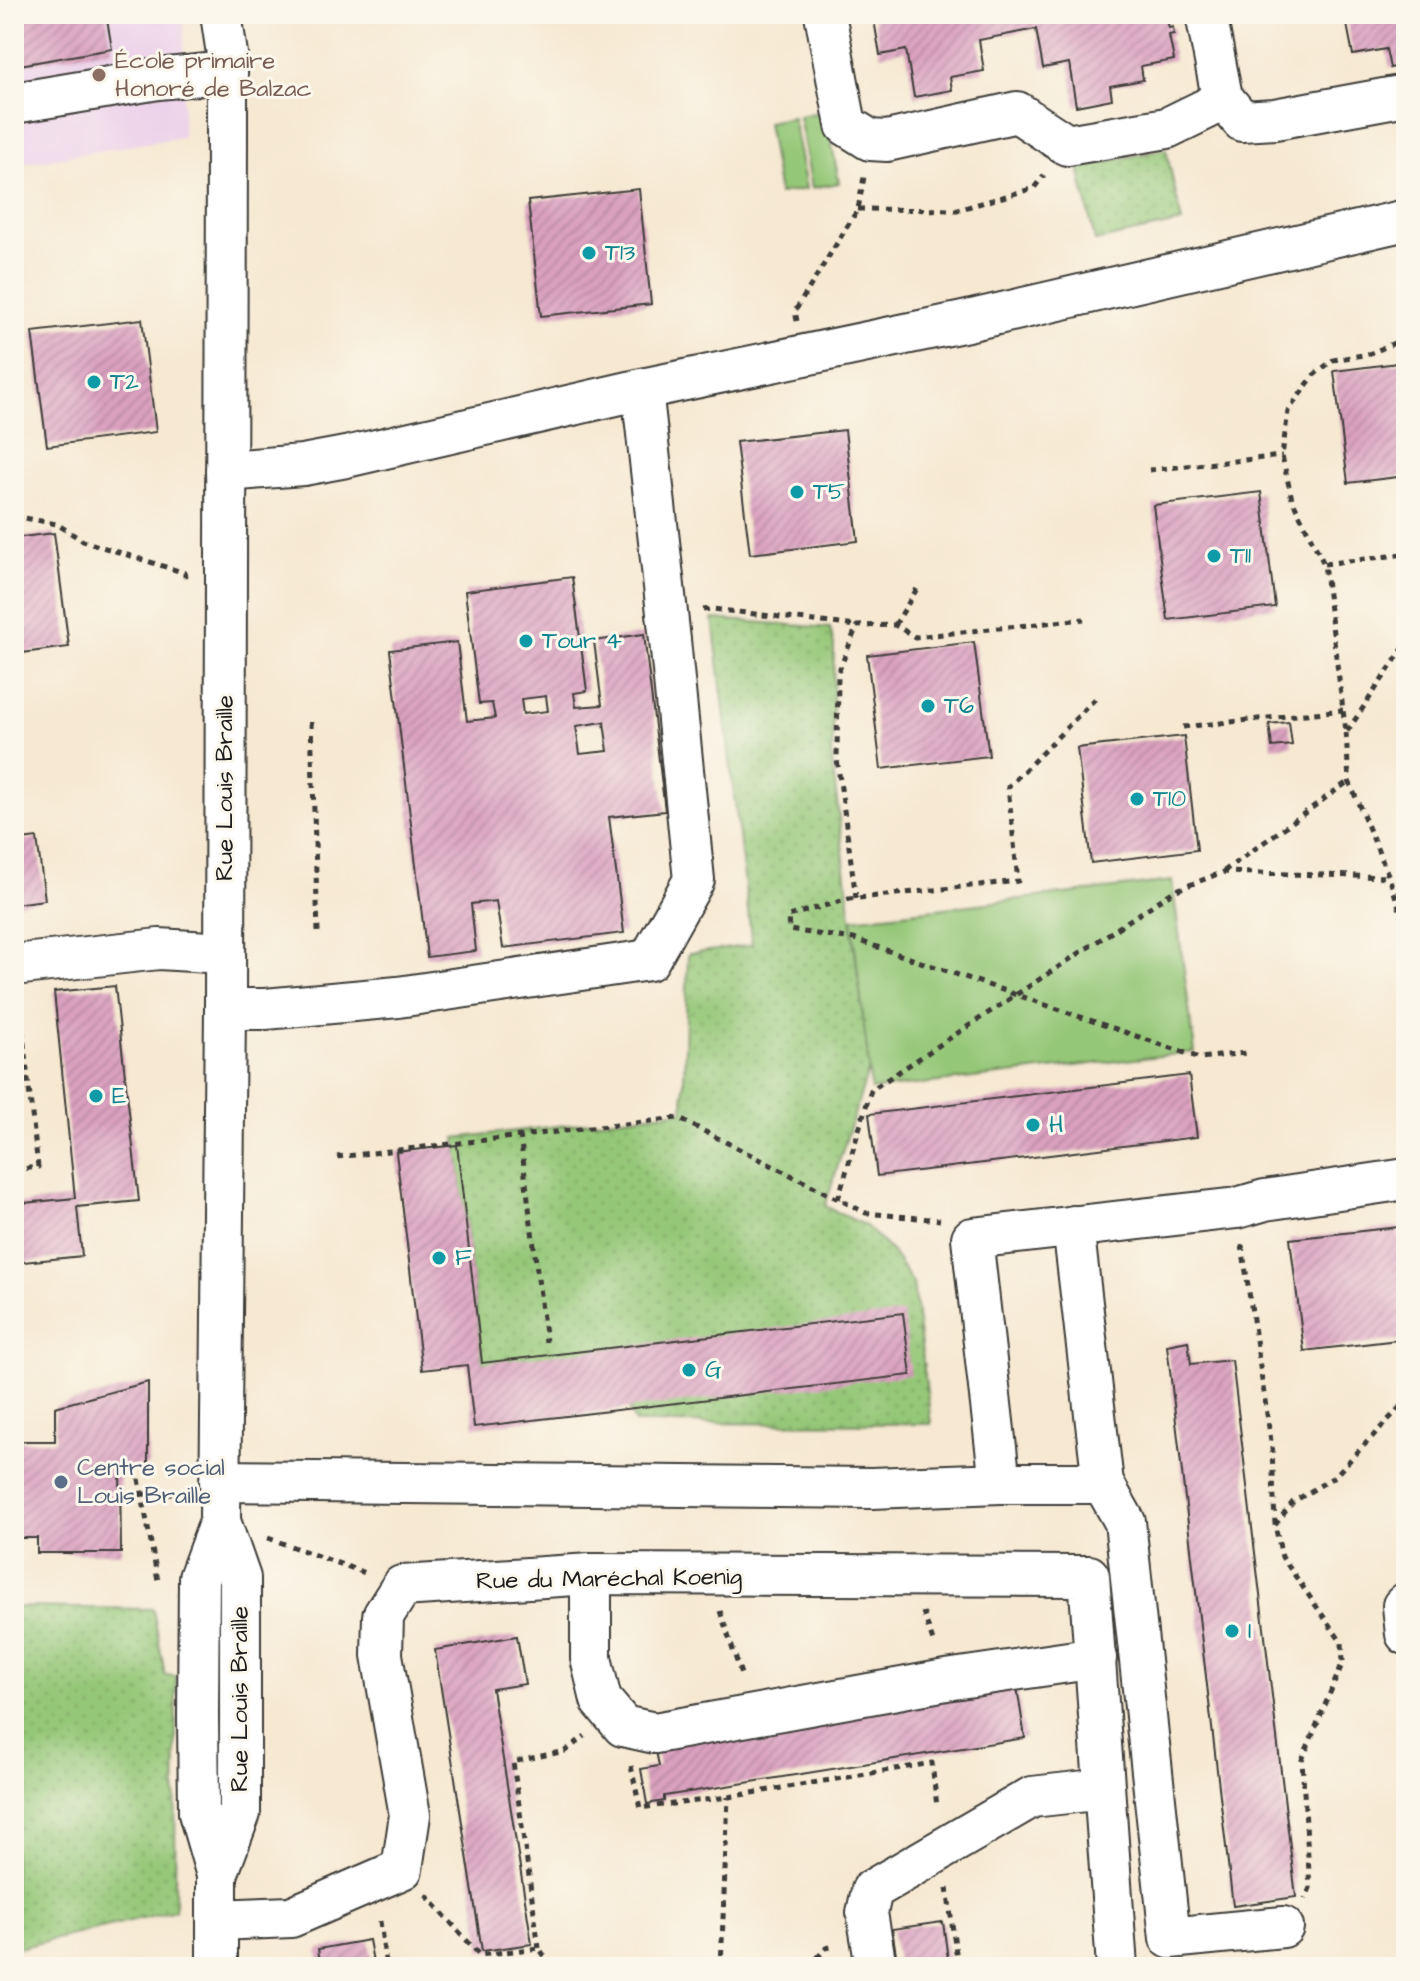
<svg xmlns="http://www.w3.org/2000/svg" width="1420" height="1981" viewBox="0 0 1420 1981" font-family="'Architects Daughter',sans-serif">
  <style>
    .built { fill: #ecd1ea }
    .grass { fill: #95c778; stroke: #58724a; stroke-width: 2 }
    .garden { fill: url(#garden-dots); stroke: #58724a; stroke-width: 2 }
    .building { fill: url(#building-hatch); fill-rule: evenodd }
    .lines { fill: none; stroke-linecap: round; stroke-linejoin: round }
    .minor-casing { stroke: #3d3b37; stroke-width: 44 }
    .path { stroke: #3d3b37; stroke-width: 5; stroke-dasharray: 6 6; stroke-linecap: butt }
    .minor { stroke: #fff; stroke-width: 40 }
    .education-dot { fill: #8d6e63; stroke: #fbf7ec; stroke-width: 3 }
    .culture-dot { fill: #0f9aa8; stroke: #fbf7ec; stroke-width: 3 }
    .service-dot { fill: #5c6f8a; stroke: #fbf7ec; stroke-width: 3 }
    .labels { text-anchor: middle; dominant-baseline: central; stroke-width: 6; stroke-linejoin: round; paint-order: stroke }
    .education-label { font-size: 24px; fill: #785e54; stroke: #fbf7ec; text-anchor: start }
    .culture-label { font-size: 24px; fill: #0d838f; stroke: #fbf7ec; text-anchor: start }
    .street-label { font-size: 24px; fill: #1c1c1c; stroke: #fbf7ec }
    .service-label { font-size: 24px; fill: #4e5e75; stroke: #fbf7ec; text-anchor: start }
  </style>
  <defs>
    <pattern id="garden-dots" width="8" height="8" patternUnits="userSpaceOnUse" patternTransform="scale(2)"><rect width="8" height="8" fill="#95c778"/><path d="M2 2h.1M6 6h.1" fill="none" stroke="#80aa67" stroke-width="1.8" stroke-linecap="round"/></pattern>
    <pattern id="building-hatch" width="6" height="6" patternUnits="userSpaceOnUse" patternTransform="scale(2)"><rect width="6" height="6" fill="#daa1bf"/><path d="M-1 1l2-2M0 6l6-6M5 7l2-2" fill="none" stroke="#ba8aa4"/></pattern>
  </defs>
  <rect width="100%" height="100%" fill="#fbf7ec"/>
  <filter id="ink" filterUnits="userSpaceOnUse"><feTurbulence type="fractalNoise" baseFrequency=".0125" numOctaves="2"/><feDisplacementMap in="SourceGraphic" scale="16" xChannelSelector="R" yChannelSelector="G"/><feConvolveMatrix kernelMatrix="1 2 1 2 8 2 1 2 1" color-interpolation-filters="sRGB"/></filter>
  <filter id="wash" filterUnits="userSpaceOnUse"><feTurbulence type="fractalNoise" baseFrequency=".006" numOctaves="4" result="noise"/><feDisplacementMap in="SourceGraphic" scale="32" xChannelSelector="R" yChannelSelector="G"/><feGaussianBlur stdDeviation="1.8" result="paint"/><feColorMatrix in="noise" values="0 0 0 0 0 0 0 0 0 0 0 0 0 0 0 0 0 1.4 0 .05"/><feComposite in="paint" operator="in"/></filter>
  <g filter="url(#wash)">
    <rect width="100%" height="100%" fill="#f6e8d1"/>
    <!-- built -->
    <polygon class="built" points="14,14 184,14 183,137 14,165"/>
    <!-- grass -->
    <g class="grass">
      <polygon points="826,111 839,183 812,188 799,116"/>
      <polygon points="793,117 806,189 779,194 767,122"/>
      <polygon points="1172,881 1195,1052 871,1090 852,919"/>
    </g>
    <!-- garden -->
    <g class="garden">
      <polygon points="1166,149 1182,222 1095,241 1079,168"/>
      <polygon points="713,619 830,628 834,645 832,760 869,1068 825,1206 866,1226 892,1252 913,1283 931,1424 635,1423 629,1408 482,1363 456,1138 683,1111 688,954 752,945"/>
      <polygon points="14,1607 153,1609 165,1675 176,1676 175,1910 14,1949"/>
    </g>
    <g id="blocks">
      <!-- building -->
      <g class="building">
        <polygon points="14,14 106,14 112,49 14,66"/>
        <polygon points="873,14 1166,14 1169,28 1173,27 1174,34 1169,35 1174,60 1141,66 1143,80 1110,86 1112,99 1076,106 1069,63 1043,68 1036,29 979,40 984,71 950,77 952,90 914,97 906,50 880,55"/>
        <polygon points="1345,14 1406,14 1406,65 1390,68 1386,49 1353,55"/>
        <polygon points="639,189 651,304 541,316 528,201"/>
        <polygon points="142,319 156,432 47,446 32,332"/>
        <polygon points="1406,362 1406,476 1348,483 1334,371"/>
        <polygon points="845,430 858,541 750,554 736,442"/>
        <polygon points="1261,492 1275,607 1168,620 1153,505"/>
        <polygon points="54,533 69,647 14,654 14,538"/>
        <path d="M572,577l15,114 -13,2 2,14 26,-2 -8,-64 50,-7 21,177 -56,6 15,116 -121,15 -7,-47 -25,3 5,47 -49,6 -37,-307 67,-8 10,79 28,-3 -3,-15 -13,1 -14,-113zM546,696l2,15 -25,3 -2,-15zM604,722l4,29 -28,3 -4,-28z"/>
        <polygon points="974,642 989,756 881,769 867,655"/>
        <polygon points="1289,722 1292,745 1272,747 1269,724"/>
        <polygon points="1184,736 1197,850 1091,863 1077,748"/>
        <polygon points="37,838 45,900 14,904 14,841"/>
        <polygon points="115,986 139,1201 77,1207 82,1256 14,1263 14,1204 75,1198 54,992"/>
        <polygon points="1189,1075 1197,1137 877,1176 869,1114"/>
        <polygon points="457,1145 482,1363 903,1313 911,1375 474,1427 467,1365 422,1370 396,1152"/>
        <polygon points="1398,1227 1406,1300 1406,1339 1304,1351 1290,1239"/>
        <polygon points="1188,1341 1191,1364 1232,1360 1296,1897 1233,1906 1167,1345"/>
        <polygon points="148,1382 148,1466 120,1466 121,1553 37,1553 37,1538 14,1538 14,1441 55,1441 55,1407"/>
        <polygon points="517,1636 525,1684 492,1689 532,1944 482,1951 435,1650"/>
        <polygon points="1017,1687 1025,1738 664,1796 664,1801 647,1804 641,1769 659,1766 655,1746"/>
        <polygon points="943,1922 949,1967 898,1967 892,1929"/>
        <polygon points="369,1940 374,1967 321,1967 318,1949"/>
      </g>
    </g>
  </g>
  <g filter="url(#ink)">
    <use href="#blocks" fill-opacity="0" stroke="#3d3b37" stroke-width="2"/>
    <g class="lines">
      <defs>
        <g id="minor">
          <polyline points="825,14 846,125 870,140 887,141 1017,112 1067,145 1167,128 1208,108 1222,97"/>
          <polyline points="1206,14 1222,97 1242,121 1275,119 1406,95"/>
          <polyline points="14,103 158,79 227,72"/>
          <polyline points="226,471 303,465 346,457 642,389 963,322 1406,220"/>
          <polyline points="14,965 159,949 225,953"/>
          <polyline points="225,1009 265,1009 398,997 649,960 694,880 670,640 642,389"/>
          <polyline points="220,1481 872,1488 1000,1483 972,1238 1237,1208 1265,1200 1406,1179"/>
          <polyline points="1000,1483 1103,1483 1073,1226"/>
          <polyline points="1103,1483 1125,1522 1170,1938 1283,1927"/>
          <polyline points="591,1574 591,1658 601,1700 623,1726 655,1733 946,1680 1096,1658"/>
          <polyline points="1406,1603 1403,1606 1406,1634"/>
          <polyline points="217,1875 240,1813 240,1578 220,1521 225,1009 227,129 227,54 221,14"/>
          <polyline points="217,1920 291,1917 402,1869 410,1815 382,1655 383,1616 402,1586 591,1574 1089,1576 1117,1967"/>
          <polyline points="217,1967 217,1875 199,1813 198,1716 199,1578 220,1521"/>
          <polyline points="876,1967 867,1913 872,1890 1032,1797 1104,1789"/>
        </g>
      </defs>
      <!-- minor casing -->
      <use href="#minor" class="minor-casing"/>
      <!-- path -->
      <g class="path">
        <polyline points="858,209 957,210 1034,188 1044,175"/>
        <polyline points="797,321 795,311 858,209 864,177"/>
        <polyline points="1406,338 1369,354 1333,360 1314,375 1288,411 1282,456 1292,499 1324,564 1346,733 1406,644"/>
        <polyline points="1149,470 1282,456"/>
        <polyline points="14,516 57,524 83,541 185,573 185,578"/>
        <polyline points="1324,564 1406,554"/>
        <polyline points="703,610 712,609 857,626"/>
        <polyline points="895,625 918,587"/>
        <polyline points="1095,699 1008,787 1018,881 849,899 788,916 789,930 854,939 1200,1058 1246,1053"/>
        <polyline points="311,722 318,932"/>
        <polyline points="1183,727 1343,710"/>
        <polyline points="1346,733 1349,781 1389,877 1406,928"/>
        <polyline points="1224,871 1349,781"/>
        <polyline points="856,898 837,759 838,673 857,626 895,625 915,637 1084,619"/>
        <polyline points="520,1135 546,1342"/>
        <polyline points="337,1157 678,1118 866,1213 940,1220"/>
        <polyline points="14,1170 38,1167 19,1001"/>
        <polyline points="838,1199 871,1090 1174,891 1223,872 1389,877"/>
        <polyline points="1242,1245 1272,1448 1275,1525 1282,1557 1342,1643 1343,1662 1302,1760 1310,1888 1305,1899"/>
        <polyline points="139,1479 158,1581"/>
        <polyline points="142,1494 181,1494"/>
        <polyline points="1275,1525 1293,1502 1334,1477 1406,1401"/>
        <polyline points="268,1538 368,1574"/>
        <polyline points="720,1611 742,1677"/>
        <polyline points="923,1612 934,1644"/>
        <polyline points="631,1766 640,1808 728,1797 932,1763 937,1807"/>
        <polyline points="947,1888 958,1967"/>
        <polyline points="426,1895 480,1955 539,1948 552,1967"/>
        <polyline points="380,1921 386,1967"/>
        <polyline points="539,1948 513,1762 565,1751 585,1736"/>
        <polyline points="721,1967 728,1797"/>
        <polyline points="809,1967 826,1948 835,1946"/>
      </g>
      <!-- minor -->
      <use href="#minor" class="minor"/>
    </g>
  </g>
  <!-- markers -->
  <circle class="education-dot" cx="99" cy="75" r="8"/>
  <g class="culture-dot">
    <circle cx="589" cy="253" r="8"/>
    <circle cx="94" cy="382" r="8"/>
    <circle cx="797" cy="492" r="8"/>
    <circle cx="1214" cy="556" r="8"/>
    <circle cx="526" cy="641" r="8"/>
    <circle cx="928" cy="706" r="8"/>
    <circle cx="1137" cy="799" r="8"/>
    <circle cx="96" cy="1096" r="8"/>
    <circle cx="1033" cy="1125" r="8"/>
    <circle cx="439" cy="1258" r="8"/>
    <circle cx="689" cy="1370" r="8"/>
    <circle cx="1232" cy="1631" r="8"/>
  </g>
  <circle class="service-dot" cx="61" cy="1482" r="8"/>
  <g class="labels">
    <!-- education labels -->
    <g class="education-label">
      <text x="115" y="61">École primaire<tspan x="115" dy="28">Honoré de Balzac</tspan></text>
    </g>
    <!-- culture labels -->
    <g class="culture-label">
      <text x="605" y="253">T13</text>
      <text x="110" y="382">T2</text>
      <text x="813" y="492">T5</text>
      <text x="1230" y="556">T11</text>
      <text x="542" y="641">Tour 4</text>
      <text x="944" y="706">T6</text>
      <text x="1153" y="799">T10</text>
      <text x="112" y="1096">E</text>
      <text x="1049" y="1125">H</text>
      <text x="455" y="1258">F</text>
      <text x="705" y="1370">G</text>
      <text x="1248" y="1631">I</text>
    </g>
    <!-- street labels -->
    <g class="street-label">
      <text transform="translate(225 788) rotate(-90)">Rue Louis Braille</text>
      <text transform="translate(609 1579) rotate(-1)">Rue du Maréchal Koenig</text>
      <text transform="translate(240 1699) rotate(-90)">Rue Louis Braille</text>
    </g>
    <!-- service labels -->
    <g class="service-label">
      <text x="77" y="1468">Centre social<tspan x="77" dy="28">Louis Braille</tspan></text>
    </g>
  </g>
  <!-- margin -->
  <rect width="1420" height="1981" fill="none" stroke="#fbf7ec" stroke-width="48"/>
</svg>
